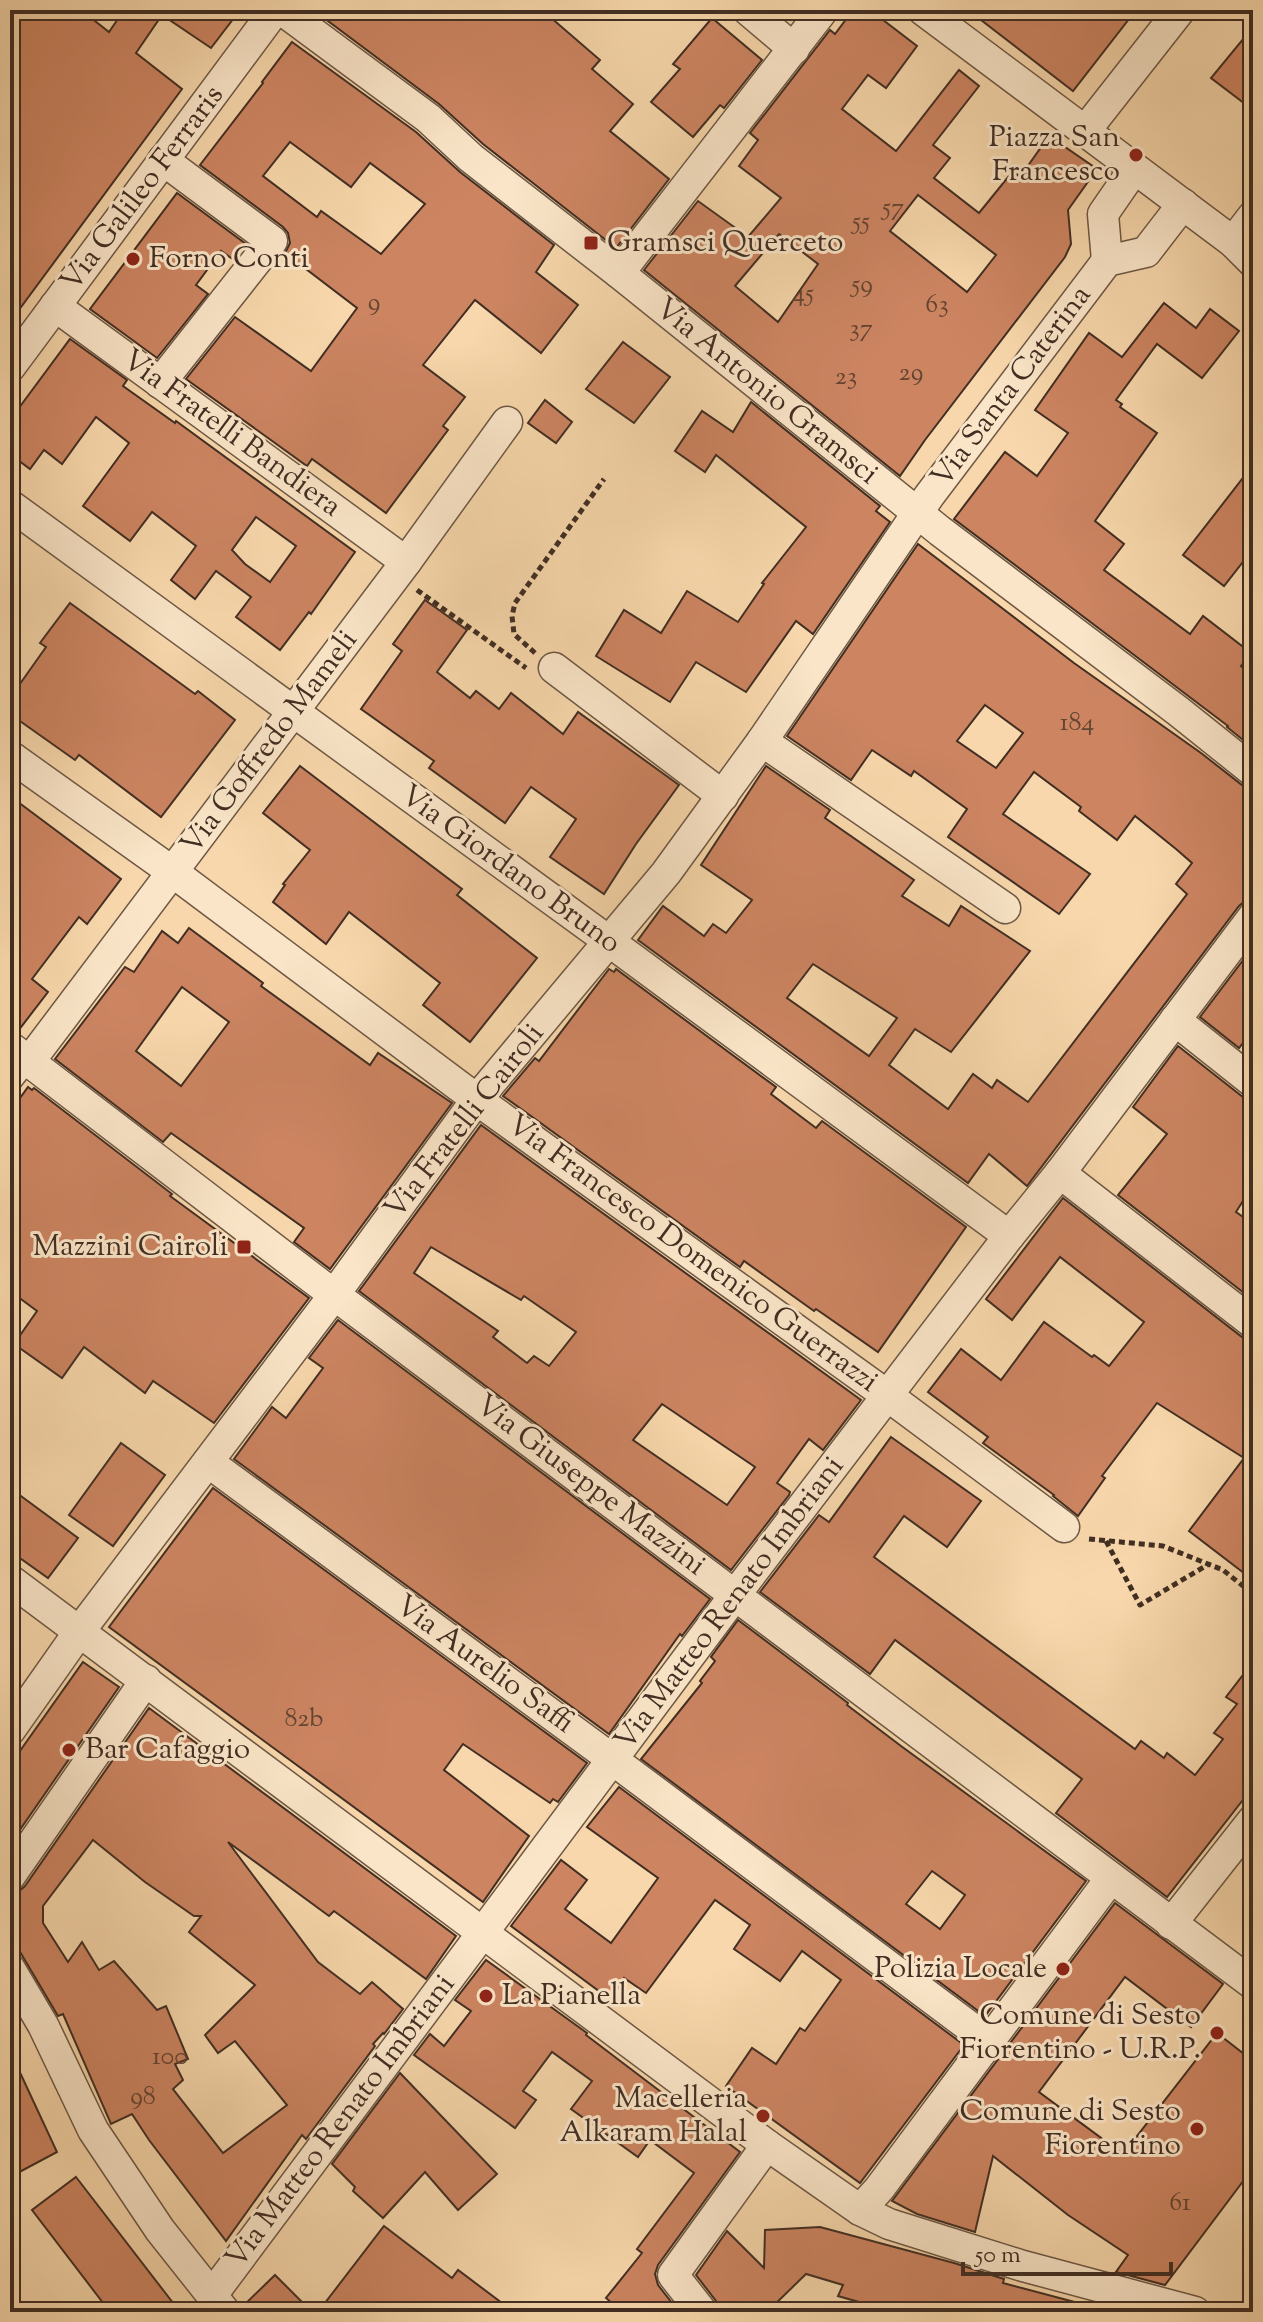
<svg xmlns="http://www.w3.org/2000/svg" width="1263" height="2322" viewBox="0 0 1263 2322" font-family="'Sorts Mill Goudy',serif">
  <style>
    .building { fill: #cc8461; stroke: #412e23; stroke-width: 2; fill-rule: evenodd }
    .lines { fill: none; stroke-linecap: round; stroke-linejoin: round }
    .service-casing { stroke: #6e5845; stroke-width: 19 }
    .minor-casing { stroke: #6e5845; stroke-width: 33 }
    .path { stroke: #412e23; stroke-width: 5; stroke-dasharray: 6 4; stroke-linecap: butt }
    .service { stroke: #fae5c8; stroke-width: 16 }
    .minor { stroke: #fae5c8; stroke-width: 30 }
    .poi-dot { fill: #8f2418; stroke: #fae5c8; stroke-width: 3 }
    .labels { text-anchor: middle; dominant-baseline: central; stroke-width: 6; stroke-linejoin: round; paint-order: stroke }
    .number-label { font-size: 26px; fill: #644432 }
    .poi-label { font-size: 30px; fill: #412e23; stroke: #fae5c8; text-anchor: end }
    .street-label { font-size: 30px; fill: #412e23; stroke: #fae5c8 }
  </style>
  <rect width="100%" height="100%" fill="#f7d7ab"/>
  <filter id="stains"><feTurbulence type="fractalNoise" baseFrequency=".0025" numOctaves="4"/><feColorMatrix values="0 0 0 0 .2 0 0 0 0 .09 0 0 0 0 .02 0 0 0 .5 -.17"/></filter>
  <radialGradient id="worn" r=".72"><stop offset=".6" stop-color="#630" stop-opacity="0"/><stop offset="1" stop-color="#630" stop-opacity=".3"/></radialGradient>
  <!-- building -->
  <g class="building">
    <polygon points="10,10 81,10 109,32 124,10 240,10 211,48 162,15 136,53 182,89 10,322"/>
    <polygon points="324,10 542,10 600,60 592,69 633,104 610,131 669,179 616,248 483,144 439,104 320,15"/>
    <path d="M853,10h17l47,36 -31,42 -18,-13 -26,34 54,42 63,-81 20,16 -46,59 17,13 -16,20 45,35 34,-42 7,6 29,-41 48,33 -29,41 3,34 -6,13 -140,183 -25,36 -256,-206 54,-69 50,36 33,-39 -42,-32 19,-26 -8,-7 80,-103 5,4zM918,195l78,60 -29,37 -77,-61zM779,234l39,30 -40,58 -43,-36z"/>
    <polygon points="968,10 1136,10 1073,91"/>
    <polygon points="712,18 762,60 724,108 720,105 693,137 651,102 680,69 673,64"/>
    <polygon points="1253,27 1253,110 1211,78"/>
    <path d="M292,42l124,90 44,40 94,73 -18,27 42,33 -37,48 -66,-53 -52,65 42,32 -22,29 5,4 -62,83 -74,-54 -5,7 -121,-87 49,-62 76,54 46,-63 -72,-55 5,-10 -2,-10 -5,-6 -83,-62 63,-82 -1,-1zM290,142l61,45 19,-24 55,41 -44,50 -60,-43 -4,6 -54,-41z"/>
    <polygon points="177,193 246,244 234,260 221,251 196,285 208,294 157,358 90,309"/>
    <polygon points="1164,303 1196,328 1210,309 1239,331 1202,378 1157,344 1116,400 1122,404 1120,407 1157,433 1095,521 1124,544 1104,570 1190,634 1203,616 1251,653 1241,666 1253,676 1253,748 1227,727 1228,726 954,519 1005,452 1037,476 1068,433 1035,410 1089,333 1122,357"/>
    <path d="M70,339l57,41 -4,6 52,37 1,-2 179,131 -44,62 -2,-2 -29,38 -44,-33 15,-20 -35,-26 -21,28 -24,-19 25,-34 -44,-34 -22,29 -47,-35 46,-63 -33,-26 -34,47 -18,-14 -14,19 -20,-15v-34zM256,517l40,29 -26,36 -25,-18 -13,-14z"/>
    <polygon points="623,342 670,377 634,423 586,389"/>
    <polygon points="545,400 572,422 556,443 528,423"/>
    <polygon points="751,402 880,506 876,511 890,522 813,634 796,621 746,692 696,662 670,702 596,656 624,610 661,633 687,591 738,622 764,584 762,583 806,527 716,455 705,472 675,451 702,411 733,432"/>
    <polygon points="1253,465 1253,549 1224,586 1183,555"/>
    <path d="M918,544l156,119 127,90 41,32 11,4v110l-8,2 -6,5 -212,280 -38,-32 -21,29 -330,-243 25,-34 41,30 9,-12 13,9 26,-33 -51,-35 65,-99 64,44 -5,8 89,62 -12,16 47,30 12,-20 69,45 -79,101 -36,-23 -26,36 59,44 25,-35 19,14 5,-8 31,22 159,-208 -11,-10 16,-21 -16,-14 -41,-33 -18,24 -38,-29 2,-4 -47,-35 -31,42 87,60 -31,40 -111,-77 19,-28 -53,-38 -3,5 -39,-26 -21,30 -64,-44zM985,705l38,28 -27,35 -39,-27zM813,964l84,54 -28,38 -82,-58z"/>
    <polygon points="425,600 467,630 437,672 470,698 476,691 499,709 511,693 563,734 578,712 679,785 636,844 604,894 550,857 576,819 531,787 505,823 429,768 434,761 361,709 402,651 393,644"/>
    <polygon points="70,603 195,694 198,691 235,720 161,817 79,755 75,760 10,714 10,698 46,647 40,643"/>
    <polygon points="300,766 462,889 457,895 537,958 470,1042 423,1005 440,983 349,912 326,944 273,902 285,885 283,884 310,850 263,813"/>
    <polygon points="10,796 121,879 87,924 79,917 32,979 48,992 18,1031 10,1029"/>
    <path d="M189,928l74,55 -2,3 109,79 8,-12 74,50 -122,166 -36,-27 10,-14 -133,-95 -8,9 -108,-83 70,-92 9,5 28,-41 16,12zM182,987l47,35 -48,64 -45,-35z"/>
    <polygon points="1253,947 1253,1030 1239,1048 1200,1017"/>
    <polygon points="609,969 614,972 616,969 776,1087 771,1094 816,1128 822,1121 966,1227 878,1352 816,1309 814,1311 744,1261 740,1267 503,1096 535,1058 539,1061"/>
    <polygon points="1178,1046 1253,1105 1253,1185 1236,1212 1253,1224 1253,1300 1118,1195 1167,1134 1133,1107"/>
    <polygon points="28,1087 32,1090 34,1088 172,1194 170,1196 309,1298 214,1423 153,1381 145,1393 84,1347 62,1378 14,1344 37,1311 10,1291 10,1112"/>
    <path d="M481,1125l380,275 -38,50 -14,-11 -32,44 13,9 -1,3 -58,75 -372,-279zM431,1247l90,53 3,-4 52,36 -27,34 -15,-10 -7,7 -34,-26 5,-6 -84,-58zM662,1404l93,63 -28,38 -94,-65z"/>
    <polygon points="1063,1198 1242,1337 1253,1341 1253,1580 1189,1531 1244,1458 1157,1403 1102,1476 1105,1478 1078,1516 1053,1496 1054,1495 983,1443 988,1437 928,1392 961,1349 1001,1380 1044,1322 1092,1357 1094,1355 1109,1366 1144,1322 1060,1257 1012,1320 986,1299"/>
    <polygon points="338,1320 710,1599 682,1636 680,1634 609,1734 234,1459 272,1407 286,1418 323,1368 309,1358"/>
    <polygon points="891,1437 981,1501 947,1547 904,1516 874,1557 1135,1749 1141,1741 1164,1758 1167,1753 1195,1775 1223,1739 1214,1733 1237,1704 1226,1697 1253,1662 1253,1787 1167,1897 1056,1813 1082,1779 895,1640 870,1674 760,1592 819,1515 829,1522"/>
    <polygon points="121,1443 165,1475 113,1546 69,1515"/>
    <polygon points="10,1488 78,1538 48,1578 10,1551"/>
    <polygon points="213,1488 587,1763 558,1802 553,1799 550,1803 463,1744 444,1770 529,1836 483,1902 109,1627"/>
    <path d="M738,1620l110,83 -1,2 54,41 185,135 -101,135 -344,-257 61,-76 -2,-2 15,-20 -4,-4zM932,1871l33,24 -25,34 -34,-25z"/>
    <polygon points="83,1662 119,1687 10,1844 10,1765"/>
    <path d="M149,1708l307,228 -30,43 -92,-68 -5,5 -101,-74 90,120 42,32 12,-12 31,27 -19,25 -1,-1 -10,11 2,2 -69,93 -4,-4 -76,106 -77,-101 -17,-26 -21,10 -48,-110 -5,2 -48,-81v-41l8,-2 7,-6zM93,1840l52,42 49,34h7l-12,16 66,53 -50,50 13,18 17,-12 52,64 -64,48 -50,-64 10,-9 -8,-16 13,-5 -22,-53 -9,4 -43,-49 -15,9 -17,-28 -14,20 -25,-39v-17z"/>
    <polygon points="619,1787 964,2045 860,2183 726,2086 752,2048 776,2064 800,2028 805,2031 841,1980 802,1951 780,1981 734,1949 750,1925 715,1900 646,1993 624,1978 611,2000 511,1926 561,1860 587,1880 565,1909 611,1943 658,1878 587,1827"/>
    <polygon points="1115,1903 1223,1984 1191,2027 1125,1977 1039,2092 1123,2154 1217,2033 1253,2061 1253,2168 1165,2285 1116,2272 1128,2255 1068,2215 993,2156 975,2232 917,2214 892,2201"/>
    <polygon points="486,1960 587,2033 586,2035 740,2152 658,2265 655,2274 658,2285 679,2312 622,2312 606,2298 642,2253 637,2249 694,2173 650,2140 638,2157 571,2109 592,2081 552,2052 523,2091 536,2100 515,2128 414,2055 430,2034 444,2046 471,2011 455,2000"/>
    <polygon points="10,2051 57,2152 10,2177"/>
    <polygon points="400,2073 497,2174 458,2210 425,2172 383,2218 353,2191 355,2187 332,2164"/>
    <polygon points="76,2177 180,2312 110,2312 32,2210"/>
    <polygon points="384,2226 452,2278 458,2270 514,2312 318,2312"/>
    <polygon points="820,2227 954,2263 1004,2279 1003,2283 1086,2305 1085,2312 894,2312 838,2296 843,2285 806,2274 767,2312 720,2312 716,2301 696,2275 727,2231 764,2268 765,2230"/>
    <polygon points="275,2275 312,2312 243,2312 242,2307"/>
  </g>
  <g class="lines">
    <defs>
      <polyline id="service" points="10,1086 29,1062"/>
      <g id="minor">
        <polyline points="282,10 428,118 471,158 619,273 940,531 1178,711 1253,771"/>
        <polyline points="748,10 794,49"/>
        <polyline points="923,10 1233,242 1253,262"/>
        <polyline points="1085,131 1180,10"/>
        <polyline points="1233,242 1253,216"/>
        <polyline points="1107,261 1103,214 1134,169"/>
        <polyline points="619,273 823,10"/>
        <polyline points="55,306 406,562"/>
        <polyline points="10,367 275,10"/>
        <polyline points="160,383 272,241 163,160"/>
        <polyline points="10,505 610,942 1009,1236"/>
        <polyline points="554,668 723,796"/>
        <polyline points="762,741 1005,908"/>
        <polyline points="10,756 174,873 487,1107 888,1396 1064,1527"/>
        <polyline points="1175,1020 1253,1082"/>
        <polyline points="10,1047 312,1278 1253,1984"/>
        <polyline points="29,1062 406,562 507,422"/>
        <polyline points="1060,1173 1253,1323"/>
        <polyline points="208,1462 601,1751 990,2042"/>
        <polyline points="10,1580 767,2145 860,2210 889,2224 1023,2266 1195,2312"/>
        <polyline points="10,1730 79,1632 328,1303 477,1099 666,873 762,741 929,496 1107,261 1146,252 1183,204"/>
        <polyline points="10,1876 146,1680"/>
        <polyline points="1171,1924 1253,1820"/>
        <polyline points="10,1969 43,2025 93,2130 160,2230 225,2312"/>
        <polyline points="860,2210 879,2189 1111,1878"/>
        <polyline points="212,2295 735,1595 1009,1236 1060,1173 1253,917"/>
        <polyline points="702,2312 673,2275 767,2145"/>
      </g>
    </defs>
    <!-- service casing -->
    <use href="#service" class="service-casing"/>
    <!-- minor casing -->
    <use href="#minor" class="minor-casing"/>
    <!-- path -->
    <g class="path">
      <polyline points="417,590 526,668"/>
      <polyline points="535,653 514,634 512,616 515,603 604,479"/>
      <polyline points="1089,1539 1163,1546 1223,1570 1253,1594"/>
      <polyline points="1106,1541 1140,1605 1209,1564"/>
      <polyline points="328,2306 328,2312"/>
    </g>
    <!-- service -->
    <use href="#service" class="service"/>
    <!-- minor -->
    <use href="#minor" class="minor"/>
  </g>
  <!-- markers -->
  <g class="poi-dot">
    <circle cx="1136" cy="155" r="8"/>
    <rect x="583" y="235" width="16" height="16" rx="4"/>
    <circle cx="133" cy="259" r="8"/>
    <rect x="236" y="1239" width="16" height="16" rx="4"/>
    <circle cx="69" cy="1750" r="8"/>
    <circle cx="1063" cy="1969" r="8"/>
    <circle cx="486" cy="1996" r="8"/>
    <circle cx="1217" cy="2033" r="8"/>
    <circle cx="763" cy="2116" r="8"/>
    <circle cx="1197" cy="2129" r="8"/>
  </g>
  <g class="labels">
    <!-- number labels -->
    <g class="number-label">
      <text x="893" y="208">57</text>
      <text x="861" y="222">55</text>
      <text x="862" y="285">59</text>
      <text x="803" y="294">45</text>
      <text x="374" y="303">9</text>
      <text x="937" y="305">63</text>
      <text x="861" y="329">37</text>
      <text x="911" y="373">29</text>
      <text x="846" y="377">23</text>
      <text x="1077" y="723">184</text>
      <text x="304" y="1719">82b</text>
      <text x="170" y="2057">100</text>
      <text x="143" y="2097">98</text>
      <text x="1180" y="2203">61</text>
    </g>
    <!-- poi labels -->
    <g class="poi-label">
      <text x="1120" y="138">Piazza San<tspan x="1120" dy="34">Francesco</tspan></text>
      <text x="607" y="243" text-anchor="start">Gramsci Querceto</text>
      <text x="149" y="259" text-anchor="start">Forno Conti</text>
      <text x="228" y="1247">Mazzini Cairoli</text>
      <text x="85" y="1750" text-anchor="start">Bar Cafaggio</text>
      <text x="1047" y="1969">Polizia Locale</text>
      <text x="502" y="1996" text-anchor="start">La Pianella</text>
      <text x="1201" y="2016">Comune di Sesto<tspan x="1201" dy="34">Fiorentino - U.R.P.</tspan></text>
      <text x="747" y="2099">Macelleria<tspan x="747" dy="34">Alkaram Halal</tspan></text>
      <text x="1181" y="2112">Comune di Sesto<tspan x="1181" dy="34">Fiorentino</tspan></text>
    </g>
    <!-- street labels -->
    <g class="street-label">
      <text transform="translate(143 189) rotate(-53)">Via Galileo Ferraris</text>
      <text transform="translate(1012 387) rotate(-53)">Via Santa Caterina</text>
      <text transform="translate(766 392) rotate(39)">Via Antonio Gramsci</text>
      <text transform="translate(231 434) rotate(36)">Via Fratelli Bandiera</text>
      <text transform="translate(270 743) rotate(-53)">Via Goffredo Mameli</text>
      <text transform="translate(510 870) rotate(36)">Via Giordano Bruno</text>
      <text transform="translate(465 1122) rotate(-52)">Via Fratelli Cairoli</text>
      <text transform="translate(692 1254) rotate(36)">Via Francesco Domenico Guerrazzi</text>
      <text transform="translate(590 1486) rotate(37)">Via Giuseppe Mazzini</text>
      <text transform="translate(730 1604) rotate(-53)">Via Matteo Renato Imbriani</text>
      <text transform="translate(484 1665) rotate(36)">Via Aurelio Saffi</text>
      <text transform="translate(341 2122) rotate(-53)">Via Matteo Renato Imbriani</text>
    </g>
  </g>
  <!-- margin -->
  <rect width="1263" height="2322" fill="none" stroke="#f7d7ab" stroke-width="40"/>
  <rect x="12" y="12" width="1239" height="2298" fill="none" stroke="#412e23" stroke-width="4"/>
  <rect x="20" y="20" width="1223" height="2282" fill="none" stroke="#412e23" stroke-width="2"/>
  <!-- scale -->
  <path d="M963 2262v12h208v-12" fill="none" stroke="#412e23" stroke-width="4"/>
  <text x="975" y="2262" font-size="24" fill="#412e23" stroke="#fae5c8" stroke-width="6" paint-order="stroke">50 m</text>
  <rect width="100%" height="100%" filter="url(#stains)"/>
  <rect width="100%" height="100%" fill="url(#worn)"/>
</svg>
